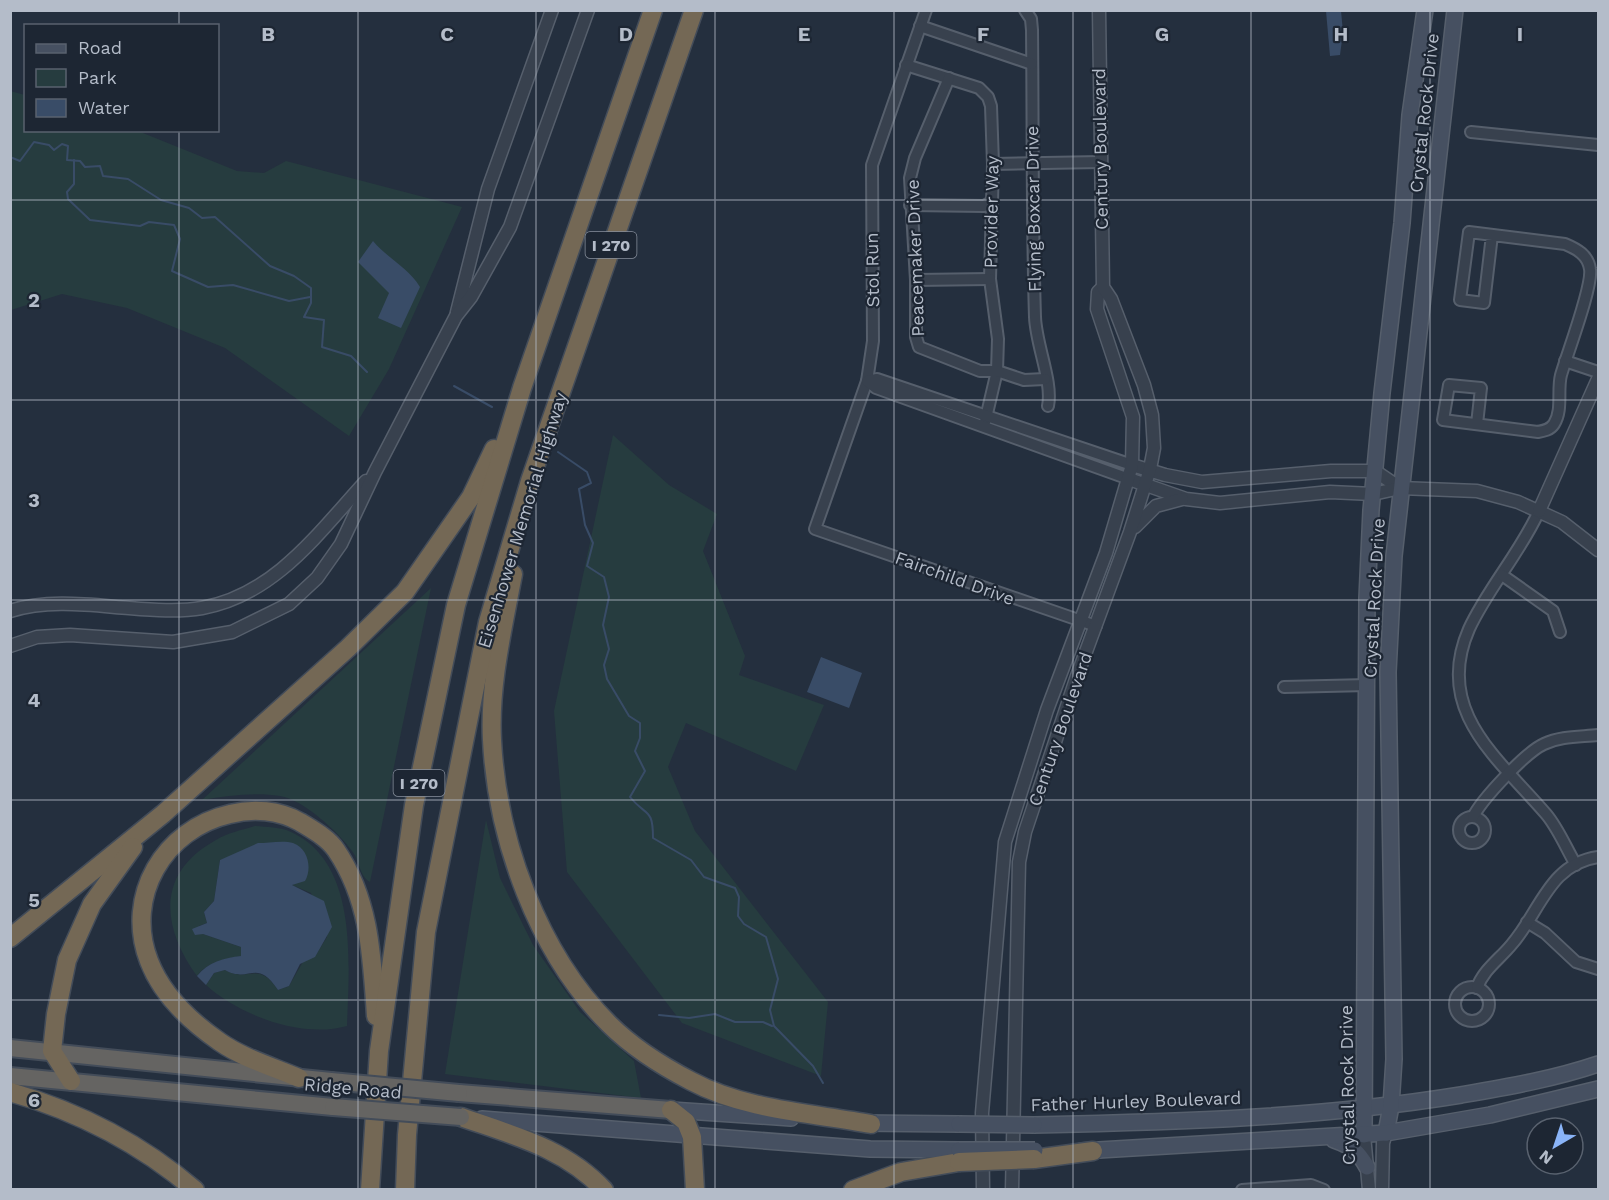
<svg xmlns="http://www.w3.org/2000/svg" width="1609" height="1200" viewBox="0 0 1609 1200" font-family="'Work Sans',sans-serif">
  <style>
    .green { fill: #263c3f }
    .water { fill: #394c67 }
    .lines { fill: none; stroke-linecap: round; stroke-linejoin: round }
    .stream { stroke: #394c67; stroke-width: 2 }
    .minor-casing { stroke: #565f6c; stroke-width: 14 }
    .tertiary-casing { stroke: #565f6c; stroke-width: 15 }
    .secondary-casing { stroke: #565f6c; stroke-width: 18 }
    .trunk-casing { stroke: #434c59; stroke-width: 20 }
    .motorway-casing { stroke: #434c59; stroke-width: 21 }
    .minor { stroke: #38414e; stroke-width: 10 }
    .tertiary { stroke: #38414e; stroke-width: 12 }
    .secondary { stroke: #465061; stroke-width: 15 }
    .trunk { stroke: #656462; stroke-width: 16 }
    .motorway { stroke: #746855; stroke-width: 18 }
    .secondary-bridge-casing { stroke: #565f6c; stroke-width: 18; stroke-linecap: butt }
    .trunk-bridge-casing { stroke: #434c59; stroke-width: 20; stroke-linecap: butt }
    .motorway-bridge-casing { stroke: #434c59; stroke-width: 21; stroke-linecap: butt }
    .secondary-bridge { stroke: #465061; stroke-width: 15 }
    .trunk-bridge { stroke: #656462; stroke-width: 16 }
    .motorway-bridge { stroke: #746855; stroke-width: 18 }
    .grid { fill: none; stroke: #b4bcc9; stroke-width: 1.5; stroke-opacity: 0.55 }
    .labels { text-anchor: middle; dominant-baseline: central; stroke-width: 4.5; stroke-linejoin: round; paint-order: stroke }
    .shield { fill: #1d2633; stroke: #878f9c; stroke-width: 1.5 }
    .shield-label { font-size: 16px; font-weight: bold; fill: #b4bcc9 }
    .street-label { font-size: 18px; fill: #b4bcc9; stroke: #1d2633 }
    .grid-label { font-size: 20px; text-anchor: middle; font-weight: bold; fill: #b4bcc9; stroke: #1d2633; stroke-width: 4.5; stroke-linejoin: round; paint-order: stroke }
  </style>
  <rect width="100%" height="100%" fill="#242f3e"/>
  <!-- green -->
  <g class="green">
    <polygon points="10,91 25,95 26,130 138,131 237,171 264,173 286,161 462,207 389,369 349,436 225,348 127,308 62,294 11,310"/>
    <polygon points="613,435 669,485 717,514 703,551 745,656 739,675 824,705 796,771 686,723 668,767 695,831 828,1002 821,1076 682,1023 567,872 554,711"/>
    <path d="M431,588l-61,294c-11,-6 -10,-21 -18,-31 -13,-18 -49,-52 -72,-55 -26,-4 -52,0 -78,4z"/>
    <polygon points="486,820 500,878 533,945 580,1012 634,1061 641,1098 445,1074"/>
    <path d="M255,826c11,1 26,1 36,6 68,31 58,131 56,194 -45,13 -108,-11 -141,-41l8,-12 11,-3c24,13 33,-10 53,20l11,-4 15,-26 11,-4 12,-19 -16,-44 -19,-8 6,-4 5,-30c-22,-17 -59,2 -83,9l-6,41 -10,11 3,11 -8,3 4,8 38,13 1,9c-16,2 -36,7 -45,20 -36,-50 -41,-103 19,-136 11,-7 26,-10 39,-14z"/>
  </g>
  <!-- water -->
  <g class="water">
    <polygon points="1326,11 1341,11 1343,32 1340,55 1330,56"/>
    <path d="M373,241c15,18 35,26 47,46l-19,41 -23,-10 11,-25 -31,-31z"/>
    <polygon points="821,657 862,673 849,708 807,692"/>
    <path d="M258,843c10,0 26,-3 35,0 16,6 19,26 12,38l-13,4 32,16 8,26 -17,30 -15,7 -11,22 -11,4c-22,-33 -28,-6 -53,-20l-11,3 -8,12 -9,-9c11,-14 27,-18 44,-20v-9l-38,-13 -8,1 -3,-6 15,-6 -3,-11 10,-11 6,-41z"/>
  </g>
  <g class="lines">
    <!-- stream -->
    <g class="stream">
      <polyline points="10,157 20,161 34,142 49,145 54,150 62,144 68,146 67,160 80,161 85,167 100,166 103,176 128,179 161,200 189,208 202,218 215,217 270,266 294,276 311,288 311,303 304,317 324,320 322,347 351,356 367,372"/>
      <polyline points="74,160 74,184 67,192 68,199 90,220 140,226 149,222 174,225 180,239 172,271 208,287 233,285 289,301 310,297"/>
      <polyline points="454,386 492,407"/>
      <path d="M558,452l29,20 4,11 -12,6 6,36 8,18 -6,23 17,11 5,20 -6,28 6,24 -5,16 3,14 22,37 11,7v15l-5,13 10,20 -15,26c16,20 23,10 23,41l38,22 13,17 31,11 4,9 -1,19 6,8 22,13 12,42 -8,31 4,16 39,40 10,17"/>
      <polyline points="659,1015 689,1018 715,1014 735,1022 763,1022 772,1026"/>
    </g>
    <defs>
      <g id="minor">
        <polyline points="926,10 872,165 873,341 867,381 815,529 1096,626"/>
        <path d="M1025,10l6,9 1,11c1,96 0,192 3,287 1,28 18,65 13,89"/>
        <polyline points="920,26 1032,64"/>
        <polyline points="906,65 979,88 988,97 991,106 993,164 990,279 998,339 997,371 985,422"/>
        <polyline points="949,78 915,158 910,178 916,280 916,337 919,347 980,371 997,371 1024,380 1045,379"/>
        <polyline points="1471,132 1598,145"/>
        <polyline points="993,164 1101,162"/>
        <polyline points="910,205 984,206 991,202"/>
        <polyline points="916,280 990,279"/>
        <polyline points="1565,361 1598,372"/>
        <path d="M1477,424l4,-36 -32,-3 -6,35 95,12c6,-1 12,-2 16,-8 9,-14 3,-34 7,-49 6,-21 32,-89 29,-106 -2,-14 -13,-20 -25,-25l-96,-12 -9,68 24,3 8,-68"/>
        <polyline points="1129,479 876,388 867,381 877,379 1132,465"/>
        <path d="M1539,511c-19,42 -51,77 -70,118 -36,82 30,130 77,185 12,14 20,34 30,51"/>
        <polyline points="1502,575 1553,611 1560,632"/>
        <polyline points="1284,687 1368,685"/>
        <circle cx="1472" cy="830" r="13"/>
        <path d="M1473,817c9,-18 53,-65 71,-73 17,-8 36,-7 54,-9"/>
        <polyline points="1527,922 1545,933 1576,962 1598,969"/>
        <circle cx="1472" cy="1004" r="17"/>
        <path d="M1477,988c6,-18 23,-29 35,-44 28,-32 37,-80 86,-87"/>
        <polyline points="1242,1190 1311,1185 1324,1190"/>
      </g>
      <g id="tertiary">
        <polyline points="457,312 488,189 552,10"/>
        <polyline points="1132,465 1165,475 1202,482 1331,471 1375,471 1400,488"/>
        <polyline points="1129,479 1186,499 1220,503 1330,492 1373,494 1400,488 1477,491 1518,502 1562,522 1598,550"/>
        <polyline points="1539,511 1598,379"/>
        <polyline points="1135,527 1156,506 1182,499"/>
        <path d="M10,611c39,-12 80,-6 119,-3 24,2 50,4 73,0 73,-13 117,-76 164,-127"/>
        <polyline points="10,646 37,637 70,635 173,642 232,632 289,604 317,578 341,544 375,472 456,316 471,297 510,227 588,10"/>
        <polyline points="1364,1135 1369,1190"/>
        <polyline points="983,1190 982,1113 1005,842 1047,710 1106,553 1132,465 1133,417 1097,309 1098,292 1103,287"/>
        <polyline points="1012,1190 1019,862 1025,832 1077,676 1130,532 1150,469 1154,448 1152,415 1144,385 1111,299 1103,287 1099,10"/>
        <polyline points="1382,1190 1383,1143 1386,1133"/>
      </g>
      <g id="secondary">
        <polyline points="671,1110 791,1118"/>
        <polyline points="482,1119 870,1149 959,1150"/>
        <polyline points="860,1123 959,1124"/>
        <path d="M1034,1125c143,-3 286,-7 427,-30 46,-8 93,-16 137,-31"/>
        <polyline points="1386,1133 1391,1106 1394,1059 1388,672 1394,556 1455,10"/>
        <polyline points="1364,1135 1367,598 1371,510 1382,393 1402,223 1410,115 1425,10"/>
        <path d="M1334,1140c17,6 24,11 33,27"/>
        <polyline points="1082,1151 1386,1133 1490,1115 1598,1089"/>
      </g>
      <g id="trunk">
        <polyline points="10,1048 331,1081"/>
        <polyline points="10,1076 333,1107"/>
        <polyline points="459,1093 671,1110"/>
      </g>
      <g id="motorway">
        <path d="M513,574c-10,54 -24,111 -21,166 5,100 46,213 117,284 23,23 53,42 82,57 54,29 121,32 180,43"/>
        <polyline points="10,938 163,814 348,648 405,592 471,497 494,449"/>
        <path d="M299,1078c-26,-11 -56,-20 -79,-36 -29,-20 -58,-47 -71,-81 -25,-65 15,-132 81,-147 23,-6 49,-4 70,8 13,8 28,16 36,28 34,50 36,107 40,166"/>
        <polyline points="71,1081 52,1051 56,1014 67,960 92,904 133,847"/>
        <path d="M10,1092c70,20 130,51 185,98"/>
        <polyline points="671,1110 686,1122 692,1137 695,1190"/>
        <path d="M461,1117c51,18 104,31 143,73"/>
        <polyline points="1034,1159 1093,1151"/>
        <polyline points="370,1190 379,1051 414,805 456,605 522,388 653,10"/>
        <polyline points="405,1190 407,1135 426,932 488,622 530,481 694,10"/>
        <polyline points="853,1190 901,1172 959,1162"/>
      </g>
    </defs>
    <!-- minor casing -->
    <use href="#minor" class="minor-casing"/>
    <!-- tertiary casing -->
    <use href="#tertiary" class="tertiary-casing"/>
    <!-- secondary casing -->
    <use href="#secondary" class="secondary-casing"/>
    <!-- trunk casing -->
    <use href="#trunk" class="trunk-casing"/>
    <!-- motorway casing -->
    <use href="#motorway" class="motorway-casing"/>
    <!-- minor -->
    <use href="#minor" class="minor"/>
    <!-- tertiary -->
    <use href="#tertiary" class="tertiary"/>
    <!-- secondary -->
    <use href="#secondary" class="secondary"/>
    <!-- trunk -->
    <use href="#trunk" class="trunk"/>
    <!-- motorway -->
    <use href="#motorway" class="motorway"/>
    <defs>
      <g id="secondary-bridge">
        <polyline points="959,1124 1034,1125"/>
        <polyline points="959,1150 1035,1150"/>
      </g>
      <g id="trunk-bridge">
        <polyline points="331,1081 459,1093"/>
        <polyline points="333,1107 461,1117"/>
      </g>
      <polyline id="motorway-bridge" points="959,1162 1034,1159"/>
    </defs>
    <!-- secondary-bridge casing -->
    <use href="#secondary-bridge" class="secondary-bridge-casing"/>
    <!-- trunk-bridge casing -->
    <use href="#trunk-bridge" class="trunk-bridge-casing"/>
    <!-- motorway-bridge casing -->
    <use href="#motorway-bridge" class="motorway-bridge-casing"/>
    <!-- secondary-bridge -->
    <use href="#secondary-bridge" class="secondary-bridge"/>
    <!-- trunk-bridge -->
    <use href="#trunk-bridge" class="trunk-bridge"/>
    <!-- motorway-bridge -->
    <use href="#motorway-bridge" class="motorway-bridge"/>
  </g>
  <!-- grid -->
  <path class="grid" d="M179,10v16M358,10v1180M536,10v1180M715,10v1180M894,10v1180M1073,10v1180M1251,10v1180M1430,10v1180M179,130v1060M10,200h1588M10,400h1588M10,600h1588M10,800h1588M10,1000h1588"/>
  <g class="labels">
    <!-- shield labels -->
    <g class="shield">
      <rect x="585.5" y="232" width="51" height="26" rx="4.5"/>
      <rect x="393.5" y="770" width="51" height="26" rx="4.5"/>
    </g>
    <g class="shield-label">
      <text x="611" y="245">I 270</text>
      <text x="419" y="783">I 270</text>
    </g>
    <!-- street labels -->
    <g class="street-label">
      <text transform="translate(1424 113) rotate(-84)">Crystal Rock Drive</text>
      <text transform="translate(1100 149) rotate(-91)">Century Boulevard</text>
      <text transform="translate(1033 209) rotate(-91)">Flying Boxcar Drive</text>
      <text transform="translate(991 212) rotate(-89)">Provider Way</text>
      <text transform="translate(915 258) rotate(-92)">Peacemaker Drive</text>
      <text transform="translate(872 270) rotate(-91)">Stol Run</text>
      <text transform="translate(522 520) rotate(-73)">Eisenhower Memorial Highway</text>
      <text transform="translate(955 578) rotate(20)">Fairchild Drive</text>
      <text transform="translate(1374 598) rotate(-87)">Crystal Rock Drive</text>
      <text transform="translate(1060 729) rotate(-71)">Century Boulevard</text>
      <text transform="translate(1347 1085) rotate(-91)">Crystal Rock Drive</text>
      <text transform="translate(353 1088) rotate(5)">Ridge Road</text>
      <text transform="translate(1136 1101) rotate(-2)">Father Hurley Boulevard</text>
    </g>
  </g>
  <g class="grid-label">
    <text x="268" y="41">B</text>
    <text x="447" y="41">C</text>
    <text x="626" y="41">D</text>
    <text x="804" y="41">E</text>
    <text x="983" y="41">F</text>
    <text x="1162" y="41">G</text>
    <text x="1341" y="41">H</text>
    <text x="1520" y="41">I</text>
    <text x="34" y="307">2</text>
    <text x="34" y="507">3</text>
    <text x="34" y="707">4</text>
    <text x="34" y="907">5</text>
    <text x="34" y="1107">6</text>
  </g>
  <!-- border -->
  <rect width="1609" height="1200" fill="none" stroke="#b4bcc9" stroke-width="24"/>
  <!-- legend -->
  <rect x="24" y="24" width="195" height="108" fill="#1d2633" stroke="#59626f" stroke-width="1.5"/>
  <rect x="36" y="44" width="30" height="9" fill="#465061" stroke="#59626f" stroke-width="1.5"/>
  <text x="78" y="54" font-size="18" fill="#b4bcc9">Road</text>
  <rect x="36" y="69" width="30" height="18" fill="#263c3f" stroke="#59626f" stroke-width="1.5"/>
  <text x="78" y="84" font-size="18" fill="#b4bcc9">Park</text>
  <rect x="36" y="99" width="30" height="18" fill="#394c67" stroke="#59626f" stroke-width="1.5"/>
  <text x="78" y="114" font-size="18" fill="#b4bcc9">Water</text>
  <!-- north arrow -->
  <g transform="translate(1555 1146) rotate(219)"><circle r="28" fill="#1d2633" stroke="#59626f" stroke-width="1.5"/>
  <path d="M0-4.5L10 22L0 15L-10 22Z" fill="#8ab4f8"/>
  <text y="-9" font-size="16" font-weight="bold" text-anchor="middle" fill="#b4bcc9">N</text>
  </g>
</svg>
